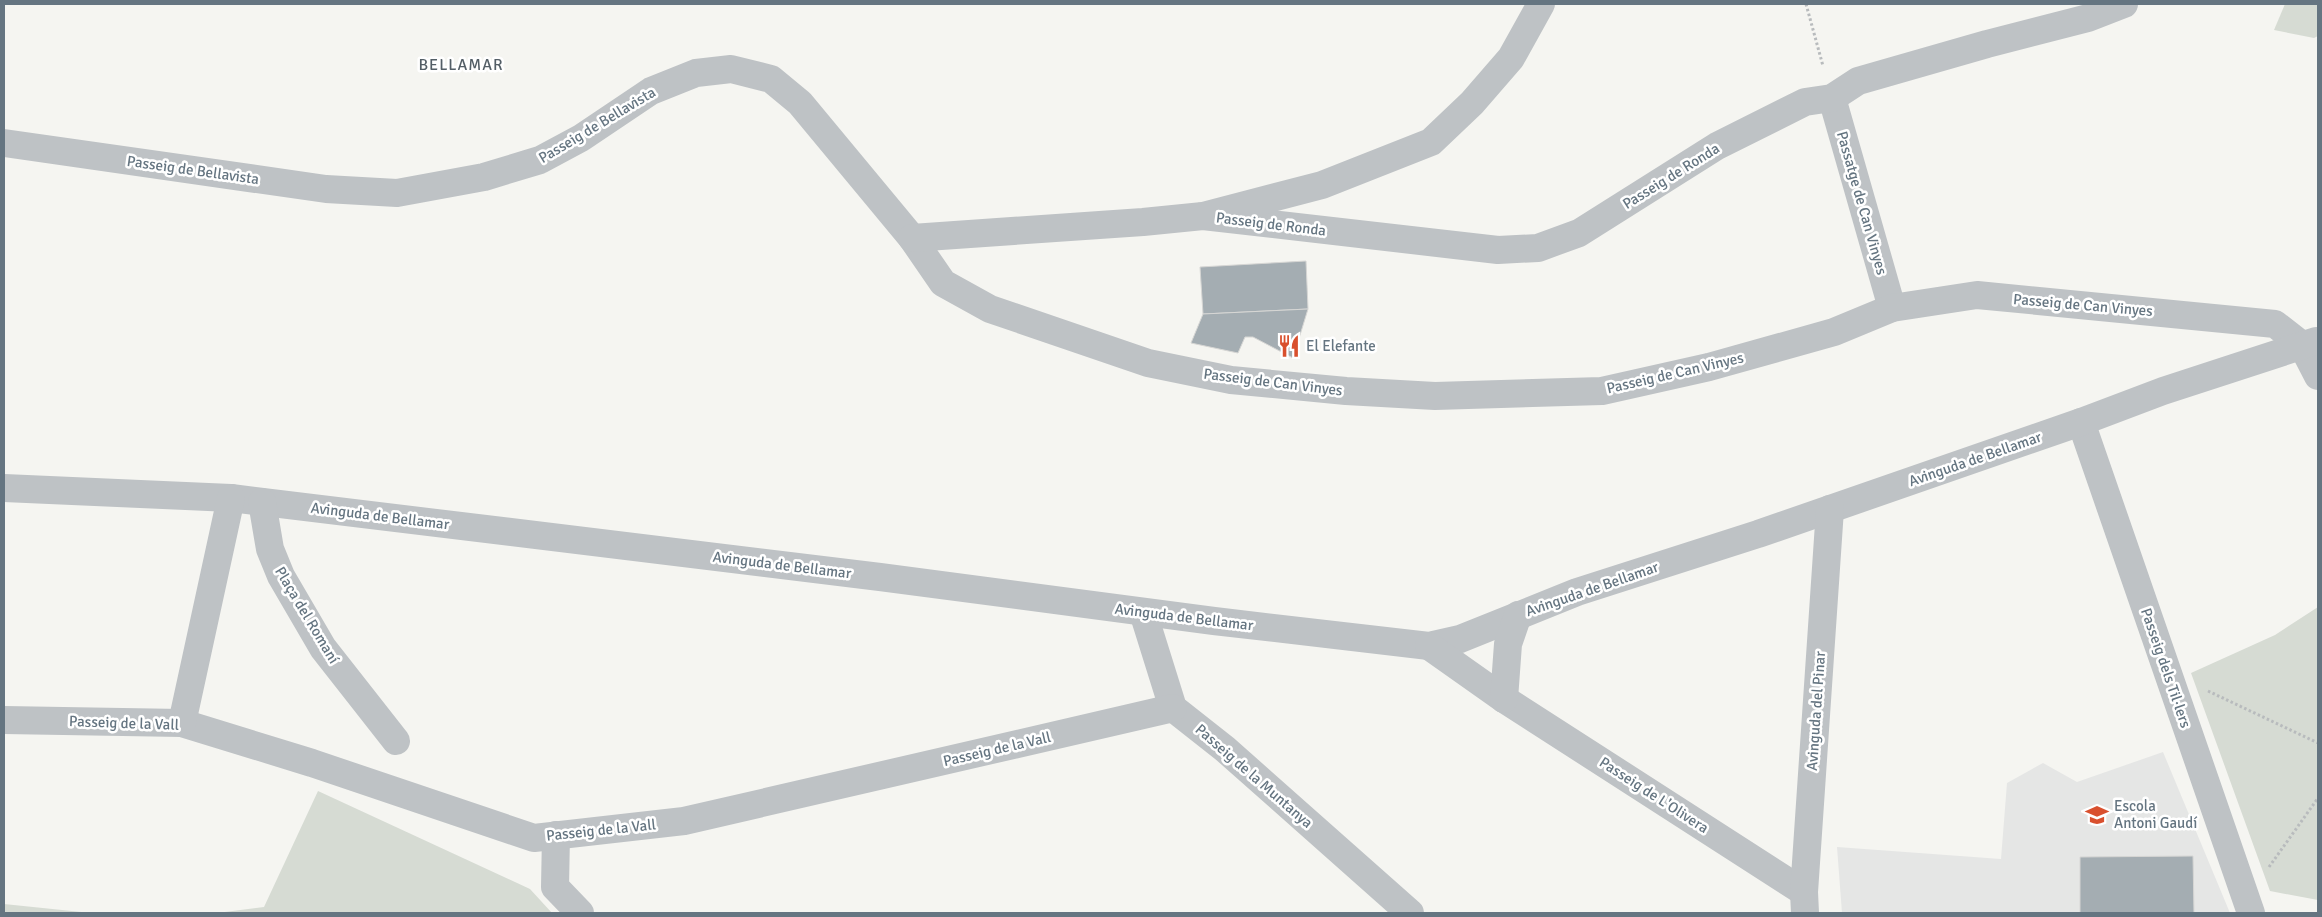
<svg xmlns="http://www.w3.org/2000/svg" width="2322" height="917" viewBox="0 0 2322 917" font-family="Signika,sans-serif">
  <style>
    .built { fill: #e5e6e5 }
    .green { fill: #d6dbd3 }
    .building { fill: #a4adb2; stroke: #d6d6d4 }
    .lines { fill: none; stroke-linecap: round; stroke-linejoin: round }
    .path { stroke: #b8bbbd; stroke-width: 3; stroke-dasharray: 2.5 2.5; stroke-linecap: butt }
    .street { stroke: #bec2c5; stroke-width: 28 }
    .labels { text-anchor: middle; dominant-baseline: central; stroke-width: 5; stroke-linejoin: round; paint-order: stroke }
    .street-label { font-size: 15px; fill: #657581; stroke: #fff }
    .poi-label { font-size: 15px; fill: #657581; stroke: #fff; text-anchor: start }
    .neighbourhood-label { font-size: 16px; letter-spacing: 1px; fill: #535e66; stroke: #fff }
  </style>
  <rect width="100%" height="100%" fill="#f5f5f1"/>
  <!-- built -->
  <polygon class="built" points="2163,752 2230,913 1842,913 1837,847 2001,859 2007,783 2043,763 2077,782"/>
  <!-- green -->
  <g class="green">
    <polygon points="2285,4 2318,4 2318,36 2314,38 2274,30"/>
    <polygon points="2318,607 2318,900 2270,891 2191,673 2275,635"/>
    <polygon points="318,791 530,889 552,913 217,913 264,907"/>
    <polygon points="4,904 91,913 4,913"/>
  </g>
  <!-- building -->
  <g class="building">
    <polygon points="1306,261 1308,309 1203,314 1200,267"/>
    <polygon points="1308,309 1293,358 1253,337 1245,337 1238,353 1191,343 1203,314"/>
    <polygon points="2193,856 2194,913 2080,913 2080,857"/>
  </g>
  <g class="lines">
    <!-- path -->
    <g class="path">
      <polyline points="1806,4 1823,66"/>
      <polyline points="2208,691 2318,743"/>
      <polyline points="2269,867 2318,798"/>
    </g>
    <!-- street -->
    <g class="street">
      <polyline points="1832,98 1892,308"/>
      <polyline points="4,143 326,189 397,193 484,177 540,160 581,138 651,91 696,73 731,69 771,79 800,103 912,238 943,283 990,309 1148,363 1231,380 1346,391 1435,396 1602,391 1709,367 1834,332 1892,308 1977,295 2275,324 2302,345 2318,376"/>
      <polyline points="1203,216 1498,250 1538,248 1579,233 1717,146 1805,102 1832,98 1858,81 1987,44 2088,18 2124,4"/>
      <polyline points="912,238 1143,222 1203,216 1322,185 1431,142 1472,103 1511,58 1541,4"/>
      <polyline points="2081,422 2251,913"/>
      <polyline points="4,488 231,498 880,577 1214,621 1429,646 1460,639 1577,592 1758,534 2081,422 2163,391 2316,341"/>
      <polyline points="262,502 270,549 281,576 323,648 396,741"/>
      <polyline points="1143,612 1173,708 1225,749 1410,913"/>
      <polyline points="1429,646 1504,699 1804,892"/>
      <polyline points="1504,699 1508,644 1518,615"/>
      <polyline points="4,720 182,723 312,763 534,838 684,821 1173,708"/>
      <polyline points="182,723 231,498"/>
      <polyline points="556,835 555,887 580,913"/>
      <polyline points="1805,913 1804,892 1830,509"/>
    </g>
  </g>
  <!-- icons -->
  <defs>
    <symbol id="restaurant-bare" viewBox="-9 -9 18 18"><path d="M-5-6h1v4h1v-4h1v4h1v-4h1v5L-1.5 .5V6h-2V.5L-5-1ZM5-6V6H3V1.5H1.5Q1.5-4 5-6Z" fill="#d9502e" stroke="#fff" stroke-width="2.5" paint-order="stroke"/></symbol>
    <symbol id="school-bare" viewBox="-9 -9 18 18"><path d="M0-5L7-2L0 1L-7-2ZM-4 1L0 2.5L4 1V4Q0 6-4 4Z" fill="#d9502e" stroke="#fff" stroke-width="2.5" paint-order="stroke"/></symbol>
  </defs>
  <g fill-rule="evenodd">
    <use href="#restaurant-bare" x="1273" y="330" width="32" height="32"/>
    <use href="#school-bare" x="2081" y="799" width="32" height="32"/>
  </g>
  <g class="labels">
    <!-- street labels -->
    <g class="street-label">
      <text transform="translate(597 125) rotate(-31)">Passeig de Bellavista</text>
      <text transform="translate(193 170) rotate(8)">Passeig de Bellavista</text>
      <text transform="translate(1671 176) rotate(-32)">Passeig de Ronda</text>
      <text transform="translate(1862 203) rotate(74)">Passatge de Can Vinyes</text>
      <text transform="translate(1271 224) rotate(7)">Passeig de Ronda</text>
      <text transform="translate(2083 305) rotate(5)">Passeig de Can Vinyes</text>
      <text transform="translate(1675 373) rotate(-13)">Passeig de Can Vinyes</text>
      <text transform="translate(1273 382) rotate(7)">Passeig de Can Vinyes</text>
      <text transform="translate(1975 459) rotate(-19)">Avinguda de Bellamar</text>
      <text transform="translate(380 516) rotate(7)">Avinguda de Bellamar</text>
      <text transform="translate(782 565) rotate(7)">Avinguda de Bellamar</text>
      <text transform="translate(1592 589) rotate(-19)">Avinguda de Bellamar</text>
      <text transform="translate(307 615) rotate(59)">Plaça del Romaní</text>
      <text transform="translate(1184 617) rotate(7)">Avinguda de Bellamar</text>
      <text transform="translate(2166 668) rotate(71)">Passeig dels Til·lers</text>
      <text transform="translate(1816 711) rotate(-86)">Avinguda del Pinar</text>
      <text transform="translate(124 723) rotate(2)">Passeig de la Vall</text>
      <text transform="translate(997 749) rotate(-13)">Passeig de la Vall</text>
      <text transform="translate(1254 776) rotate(41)">Passeig de la Muntanya</text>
      <text transform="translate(1654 795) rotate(33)">Passeig de L'Olivera</text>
      <text transform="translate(601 830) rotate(-6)">Passeig de la Vall</text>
    </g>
    <!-- poi labels -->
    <g class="poi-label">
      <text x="1306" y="346">El Elefante</text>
      <text x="2114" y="806">Escola<tspan x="2114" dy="17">Antoni Gaudí</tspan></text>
    </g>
    <!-- neighbourhood labels -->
    <g class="neighbourhood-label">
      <text x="461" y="65">BELLAMAR</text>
    </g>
  </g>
  <!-- border -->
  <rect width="2322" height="917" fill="none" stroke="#657581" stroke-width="10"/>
</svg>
